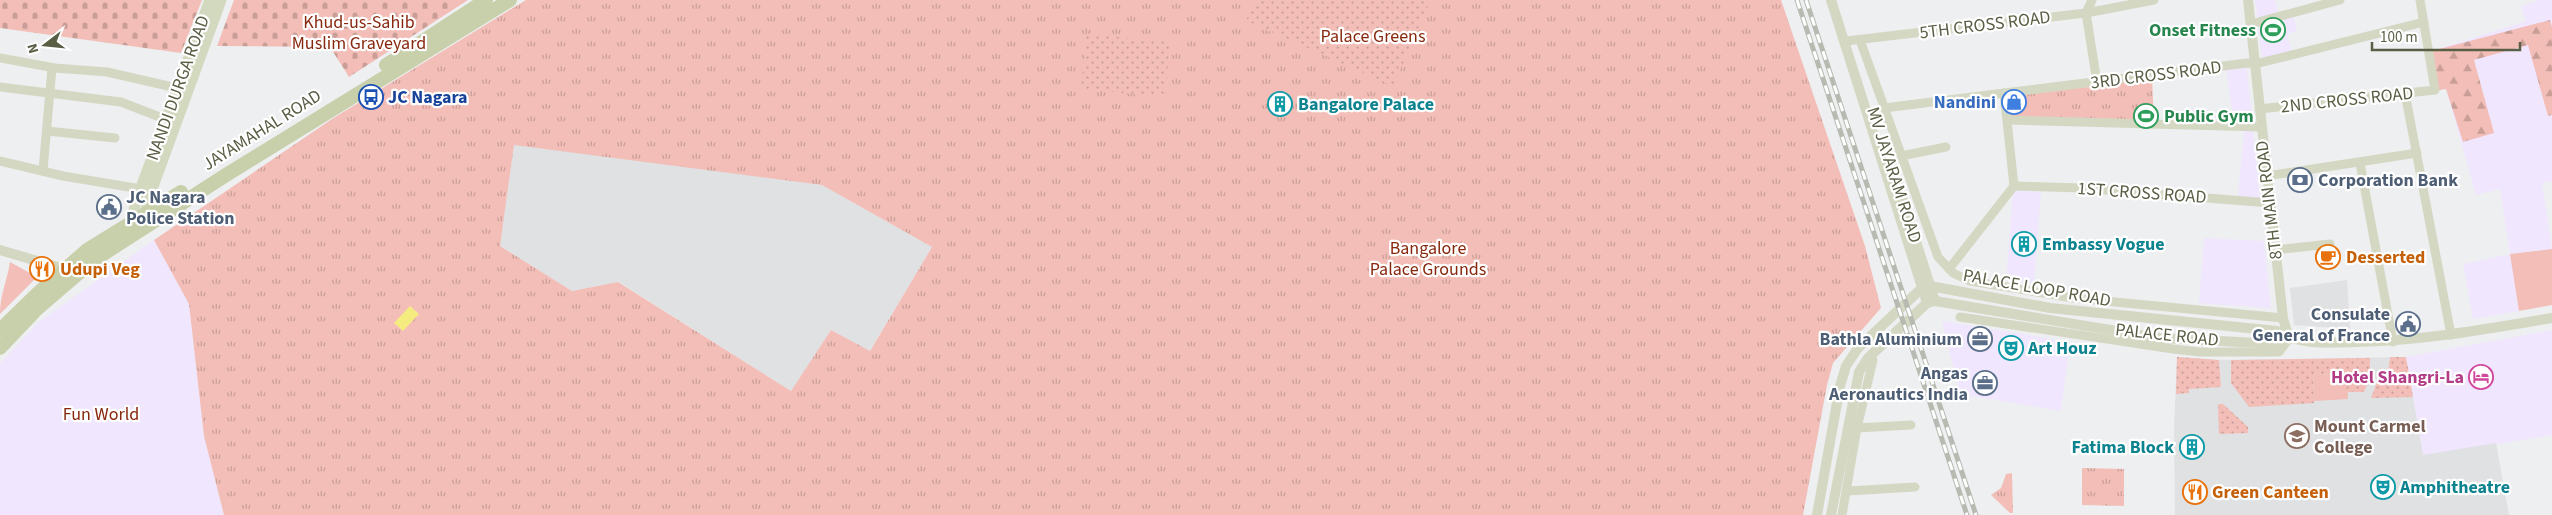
<svg xmlns="http://www.w3.org/2000/svg" width="2552" height="515" viewBox="0 0 2552 515" font-family="'Source Sans 3',sans-serif">
  <style>
    .commercial { fill: #f0e6fe }
    .education { fill: #dfe1e2 }
    .grass { fill: #f3beb8 }
    .forest { fill: url(#forest-firs) }
    .cemetery { fill: url(#cemetery-stones) }
    .park { fill: url(#park-tufts); fill-rule: evenodd }
    .garden { fill: url(#garden-dots) }
    .water { fill: #f5ec80 }
    .lines { fill: none; stroke-linecap: round; stroke-linejoin: round }
    .minor { stroke: #d4d8c3; stroke-width: 9 }
    .tertiary { stroke: #d4d8c3; stroke-width: 10 }
    .secondary { stroke: #d3d9bf; stroke-width: 11 }
    .primary { stroke: #c8d0ab; stroke-width: 14 }
    .rail-casing { stroke: #b6bab0; stroke-width: 5 }
    .rail { stroke: #fff; stroke-width: 3; stroke-dasharray: 9; stroke-linecap: butt }
    .labels { text-anchor: middle; dominant-baseline: central; stroke-width: 4.5; stroke-linejoin: round; paint-order: stroke }
    .park-label { font-size: 18px; fill: #87270d; stroke: #fff }
    .street-label { font-size: 18px; fill: #595e44; stroke: #fff }
    .leisure-label { font-size: 18px; font-weight: bold; fill: #27864d; stroke: #fff; text-anchor: end }
    .transit-label { font-size: 18px; font-weight: bold; fill: #164399; stroke: #fff; text-anchor: start }
    .shop-label { font-size: 18px; font-weight: bold; fill: #366cbe; stroke: #fff; text-anchor: end }
    .culture-label { font-size: 18px; font-weight: bold; fill: #0d838f; stroke: #fff; text-anchor: start }
    .service-label { font-size: 18px; font-weight: bold; fill: #4e5e75; stroke: #fff; text-anchor: end }
    .food-label { font-size: 18px; font-weight: bold; fill: #c56008; stroke: #fff; text-anchor: start }
    .hotel-label { font-size: 18px; font-weight: bold; fill: #b23c85; stroke: #fff; text-anchor: end }
    .education-label { font-size: 18px; font-weight: bold; fill: #785e54; stroke: #fff; text-anchor: start }
  </style>
  <defs>
    <pattern id="forest-firs" width="22" height="20" patternUnits="userSpaceOnUse" patternTransform="scale(1.25)"><rect width="22" height="20" fill="#f3beb8"/><path d="M5 1l3.5 6h-7zM16 11l3.5 6h-7z" fill="#c89e97"/></pattern>
    <pattern id="cemetery-stones" width="16" height="16" patternUnits="userSpaceOnUse" patternTransform="scale(1.25)"><rect width="16" height="16" fill="#f3beb8"/><path d="M2 7V4a2 2 0 0 1 4 0v3zM10 15v-3a2 2 0 0 1 4 0v3z" fill="#c89e97"/></pattern>
    <pattern id="park-tufts" width="24" height="20" patternUnits="userSpaceOnUse" patternTransform="scale(1.25)"><rect width="24" height="20" fill="#f3beb8"/><path d="M3 7l-1-3M5 7V3M7 7l1-3M15 17l-1-3M17 17v-4M19 17l1-3" fill="none" stroke="#c89e97"/></pattern>
    <pattern id="garden-dots" width="8" height="8" patternUnits="userSpaceOnUse" patternTransform="scale(1.25)"><rect width="8" height="8" fill="#f3beb8"/><path d="M2 2h.1M6 6h.1" fill="none" stroke="#c89e97" stroke-width="1.8" stroke-linecap="round"/></pattern>
  </defs>
  <rect width="100%" height="100%" fill="#eeeff1"/>
  <!-- commercial -->
  <g class="commercial">
    <polygon points="2255,0 2275,0 2279,15 2258,21"/>
    <polygon points="2540,0 2552,0 2552,181 2542,183 2552,249 2510,254 2519,311 2473,319 2463,264 2510,254 2500,189 2476,195 2446,89 2432,51 2526,21 2521,6"/>
    <polygon points="2293,14 2297,31 2287,34 2292,52 2262,60 2258,23"/>
    <polygon points="2246,65 2253,124 2234,123 2226,68"/>
    <polygon points="2253,130 2260,199 2238,196 2244,131"/>
    <polygon points="2013,190 2041,192 2034,283 2006,281"/>
    <polygon points="2204,238 2264,241 2271,308 2199,303"/>
    <polygon points="154,240 189,304 204,436 224,515 0,515 0,364 39,322"/>
    <polygon points="1942,321 2070,342 2061,411 1960,394"/>
    <polygon points="2552,330 2552,435 2423,456 2406,357"/>
  </g>
  <!-- education -->
  <g class="education">
    <polygon points="514,144 822,185 932,247 869,352 831,330 791,391 619,282 572,291 500,246"/>
    <polygon points="2347,280 2350,329 2294,325 2290,288"/>
    <polygon points="2177,357 2219,360 2406,357 2423,455 2496,443 2509,515 2175,515 2174,429"/>
  </g>
  <!-- grass -->
  <g class="grass">
    <polygon points="2552,249 2552,305 2519,311 2510,254"/>
    <path d="M10,262l27,15 -37,37c0,-19 7,-33 10,-52z"/>
    <polygon points="2347,374 2348,399 2314,401 2313,375"/>
  </g>
  <!-- forest -->
  <polygon class="forest" points="2550,20 2552,27 2552,115 2548,116 2528,45 2474,60 2494,133 2463,142 2446,89 2439,90 2432,51"/>
  <!-- cemetery -->
  <g class="cemetery">
    <polygon points="0,0 202,0 181,53 0,28"/>
    <polygon points="234,0 468,0 349,77 330,47 217,46"/>
  </g>
  <!-- park -->
  <g class="park">
    <path d="M526,0h1255l84,246 16,62 -48,55 -6,22 -24,130h-1579l-20,-79 -15,-132 -35,-64 178,-121zM514,145l308,40 110,62 -62,104 -39,-21 -40,61 -173,-109 -46,9 -72,-45z"/>
    <polygon points="2152,78 2154,123 2010,119 2006,95"/>
    <polygon points="2082,468 2124,469 2124,506 2082,505"/>
    <polygon points="2012,473 2013,513 2010,513 1991,495 2001,488 2006,474"/>
  </g>
  <!-- garden -->
  <g class="garden">
    <polygon points="1256,0 1426,0 1430,2 1393,86 1247,21"/>
    <polygon points="1086,34 1170,42 1165,97 1081,89"/>
    <polygon points="2177,357 2219,360 2221,387 2189,389 2189,393 2176,394"/>
    <polygon points="2390,357 2406,357 2413,397 2371,398 2380,374 2388,375"/>
    <polygon points="2370,358 2370,378 2364,392 2347,392 2346,374 2313,375 2314,403 2249,407 2231,383 2231,360"/>
    <polygon points="2218,404 2223,404 2248,427 2248,433 2219,434"/>
  </g>
  <!-- water -->
  <polygon class="water" points="410,306 419,314 403,331 394,323"/>
  <g class="lines">
    <!-- minor -->
    <g class="minor">
      <polyline points="2092,0 2086,13 2097,82"/>
      <polyline points="2251,24 2340,0"/>
      <polyline points="1860,40 1938,257 1953,273 1970,281 2073,298 2283,318"/>
      <polyline points="1846,41 2086,13 2154,0"/>
      <polyline points="0,58 55,68 107,72 177,88"/>
      <polyline points="0,87 121,102 170,121"/>
      <polyline points="2405,93 2451,335"/>
      <polyline points="1884,108 2247,63 2255,64 2424,22"/>
      <polyline points="2259,109 2435,90 2420,0"/>
      <polyline points="2008,120 2261,127"/>
      <polyline points="47,131 115,138"/>
      <polyline points="1901,156 1946,147"/>
      <polyline points="0,161 63,176 141,189"/>
      <polyline points="2360,163 2393,342"/>
      <polyline points="43,170 52,68"/>
      <polyline points="2267,176 2417,153"/>
      <polyline points="2014,186 2081,188 2270,203"/>
      <polyline points="2275,250 2330,244"/>
      <polyline points="1949,269 2014,186 2004,93"/>
      <polyline points="1960,317 2173,349 2200,352 2279,352 2288,340"/>
      <polyline points="1857,428 1911,425"/>
      <polyline points="1848,491 1915,487"/>
      <polyline points="1842,515 1857,428 1873,360"/>
    </g>
    <!-- tertiary -->
    <g class="tertiary">
      <polyline points="1831,0 1927,303"/>
      <polyline points="2248,0 2283,318 2289,339"/>
      <polyline points="1888,154 1935,301"/>
      <polyline points="0,250 71,271"/>
      <polyline points="1927,303 1935,301 2159,338 2279,344 2289,339"/>
      <path d="M1817,515l23,-129 6,-20 12,-18 64,-60 8,-2 120,22 227,23c23,14 51,12 78,11 67,-1 131,-13 197,-24"/>
      <polyline points="1831,515 1859,372 1868,358 1927,303"/>
    </g>
    <!-- secondary -->
    <g class="secondary">
      <polyline points="146,220 145,214 148,200 221,0"/>
      <polyline points="132,227 135,204 210,0"/>
    </g>
    <!-- primary -->
    <g class="primary">
      <polyline points="386,65 486,0"/>
      <polyline points="0,330 37,294 87,250 181,192"/>
      <polyline points="0,348 37,309 94,260 226,175 510,0"/>
    </g>
    <defs>
      <g id="rail">
        <polyline points="1797,0 1967,515"/>
        <polyline points="1806,0 1976,515"/>
      </g>
    </defs>
    <!-- rail casing -->
    <use href="#rail" class="rail-casing"/>
    <!-- rail -->
    <use href="#rail" class="rail"/>
  </g>
  <!-- icons -->
  <defs>
    <symbol id="stadium-ring" viewBox="-11 -11 22 22"><circle r="9.5" fill="#fff" stroke="#2e9e5b" stroke-width="1.5"/><path d="M0-5a6.5 5 0 1 0 0 10a6.5 5 0 1 0 0-10ZM-3.5-1.8h7v3.6h-7Z" fill="#2e9e5b"/></symbol>
    <symbol id="bus-ring" viewBox="-11 -11 22 22"><circle r="9.5" fill="#fff" stroke="#1a4fb4" stroke-width="1.5"/><path d="M-5-6H5V4H4V6H2V4H-2V6H-4V4H-5ZM-3.5-4V0h7V-4ZM-3.5 1.2v1.5H-2V1.2ZM2 1.2v1.5H3.5V1.2Z" fill="#1a4fb4"/></symbol>
    <symbol id="shop-ring" viewBox="-11 -11 22 22"><circle r="9.5" fill="#fff" stroke="#3f7fe0" stroke-width="1.5"/><path d="M-5-2.5h2.3a2.7 3.5 0 0 1 5.4 0H5L5.5 6h-11ZM-1.5-2.5h3a1.5 2.3 0 0 0-3 0Z" fill="#3f7fe0"/></symbol>
    <symbol id="building-ring" viewBox="-11 -11 22 22"><circle r="9.5" fill="#fff" stroke="#0f9aa8" stroke-width="1.5"/><path d="M-4-6H4V6H1V3H-1V6H-4ZM-2.5-4.3h1.7v1.8h-1.7ZM.8-4.3h1.7v1.8H.8ZM-2.5-1h1.7V.8h-1.7ZM.8-1h1.7V.8H.8Z" fill="#0f9aa8"/></symbol>
    <symbol id="bank-ring" viewBox="-11 -11 22 22"><circle r="9.5" fill="#fff" stroke="#5c6f8a" stroke-width="1.5"/><path d="M-6-4H6V4H-6ZM0-2.3a2.3 2.3 0 1 0 0 4.6a2.3 2.3 0 1 0 0-4.6Z" fill="#5c6f8a"/></symbol>
    <symbol id="civic-ring" viewBox="-11 -11 22 22"><circle r="9.5" fill="#fff" stroke="#5c6f8a" stroke-width="1.5"/><path d="M-.6-6.5H3V-4.5H.6V-3L4-1V1h2V6H-6V1h2V-1L-.6-3ZM-1.2 2.5V6h2.4V2.5Z" fill="#5c6f8a"/></symbol>
    <symbol id="cafe-ring" viewBox="-11 -11 22 22"><circle r="9.5" fill="#fff" stroke="#e8710a" stroke-width="1.5"/><path d="M-5.5-4.5H6V0H3Q3 3.5 0 3.5H-2.5Q-5.5 3.5-5.5 0ZM3-3.2v2h1.7v-2ZM-6 4.5H4V6H-6Z" fill="#e8710a"/></symbol>
    <symbol id="restaurant-ring" viewBox="-11 -11 22 22"><circle r="9.5" fill="#fff" stroke="#e8710a" stroke-width="1.5"/><path d="M-5-6h1v4h1v-4h1v4h1v-4h1v5L-1.5 .5V6h-2V.5L-5-1ZM5-6V6H3V1.5H1.5Q1.5-4 5-6Z" fill="#e8710a"/></symbol>
    <symbol id="office-ring" viewBox="-11 -11 22 22"><circle r="9.5" fill="#fff" stroke="#5c6f8a" stroke-width="1.5"/><path d="M-6-3h4V-5.5h4V-3h4V5H-6ZM-1-4.5V-3h2v-1.5ZM-6 0V1H6V0Z" fill="#5c6f8a"/></symbol>
    <symbol id="theatre-ring" viewBox="-11 -11 22 22"><circle r="9.5" fill="#fff" stroke="#0f9aa8" stroke-width="1.5"/><path d="M-5-5.5Q0-4 5-5.5V0Q5 5 0 6Q-5 5-5 0ZM-3.3-2.5H-1v1.5H-3.3ZM1-2.5H3.3v1.5H1ZM-2.8 1Q0 5.5 2.8 1Z" fill="#0f9aa8"/></symbol>
    <symbol id="hotel-ring" viewBox="-11 -11 22 22"><circle r="9.5" fill="#fff" stroke="#d1479c" stroke-width="1.5"/><path d="M-6-4.5h1.5V1H6V5H4.5V3h-9V5H-6ZM-4 0a1.8 1.8 0 1 1 3.6 0ZM.5 0V-2.5h3Q6-2.5 6 0Z" fill="#d1479c"/></symbol>
    <symbol id="university-ring" viewBox="-11 -11 22 22"><circle r="9.5" fill="#fff" stroke="#8d6e63" stroke-width="1.5"/><path d="M0-5L7-2L0 1L-7-2ZM-4 1L0 2.5L4 1V4Q0 6-4 4Z" fill="#8d6e63"/></symbol>
  </defs>
  <g fill-rule="evenodd">
    <use href="#stadium-ring" x="2259" y="16" width="28" height="28"/>
    <use href="#bus-ring" x="357" y="83" width="28" height="28"/>
    <use href="#shop-ring" x="2000" y="88" width="28" height="28"/>
    <use href="#building-ring" x="1266" y="90" width="28" height="28"/>
    <use href="#stadium-ring" x="2132" y="102" width="28" height="28"/>
    <use href="#bank-ring" x="2286" y="166" width="28" height="28"/>
    <use href="#civic-ring" x="95" y="193" width="28" height="28"/>
    <use href="#building-ring" x="2010" y="230" width="28" height="28"/>
    <use href="#cafe-ring" x="2314" y="243" width="28" height="28"/>
    <use href="#restaurant-ring" x="28" y="255" width="28" height="28"/>
    <use href="#civic-ring" x="2394" y="310" width="28" height="28"/>
    <use href="#office-ring" x="1966" y="325" width="28" height="28"/>
    <use href="#theatre-ring" x="1997" y="334" width="28" height="28"/>
    <use href="#hotel-ring" x="2467" y="363" width="28" height="28"/>
    <use href="#office-ring" x="1971" y="369" width="28" height="28"/>
    <use href="#university-ring" x="2283" y="422" width="28" height="28"/>
    <use href="#building-ring" x="2178" y="433" width="28" height="28"/>
    <use href="#theatre-ring" x="2369" y="473" width="28" height="28"/>
    <use href="#restaurant-ring" x="2181" y="478" width="28" height="28"/>
  </g>
  <g class="labels">
    <!-- park labels -->
    <g class="park-label">
      <text x="359" y="22">Khud-us-Sahib<tspan x="359" dy="21">Muslim Graveyard</tspan></text>
      <text x="1373" y="36">Palace Greens</text>
      <text x="1428" y="248">Bangalore<tspan x="1428" dy="21">Palace Grounds</tspan></text>
      <text x="101" y="414">Fun World</text>
    </g>
    <!-- street labels -->
    <g class="street-label">
      <text transform="translate(1985 25) rotate(-7)">5TH CROSS ROAD</text>
      <text transform="translate(2156 75) rotate(-7)">3RD CROSS ROAD</text>
      <text transform="translate(178 88) rotate(-70)">NANDI DURGA ROAD</text>
      <text transform="translate(2347 100) rotate(-6)">2ND CROSS ROAD</text>
      <text transform="translate(262 130) rotate(-32)">JAYAMAHAL ROAD</text>
      <text transform="translate(1894 175) rotate(72)">MV JAYARAM ROAD</text>
      <text transform="translate(2142 193) rotate(4)">1ST CROSS ROAD</text>
      <text transform="translate(2269 200) rotate(-97)">8TH MAIN ROAD</text>
      <text transform="translate(2037 288) rotate(10)">PALACE LOOP ROAD</text>
      <text transform="translate(2167 335) rotate(6)">PALACE ROAD</text>
    </g>
    <!-- leisure labels -->
    <g class="leisure-label">
      <text x="2256" y="30">Onset Fitness</text>
      <text x="2164" y="116" text-anchor="start">Public Gym</text>
    </g>
    <!-- transit labels -->
    <g class="transit-label">
      <text x="388" y="97">JC Nagara</text>
    </g>
    <!-- shop labels -->
    <g class="shop-label">
      <text x="1996" y="102">Nandini</text>
    </g>
    <!-- culture labels -->
    <g class="culture-label">
      <text x="1298" y="104">Bangalore Palace</text>
      <text x="2042" y="244">Embassy Vogue</text>
      <text x="2028" y="348">Art Houz</text>
      <text x="2174" y="447" text-anchor="end">Fatima Block</text>
      <text x="2400" y="487">Amphitheatre</text>
    </g>
    <!-- service labels -->
    <g class="service-label">
      <text x="2318" y="180" text-anchor="start">Corporation Bank</text>
      <text x="126" y="197" text-anchor="start">JC Nagara<tspan x="126" dy="21">Police Station</tspan></text>
      <text x="2390" y="314">Consulate<tspan x="2390" dy="21">General of France</tspan></text>
      <text x="1962" y="339">Bathla Aluminium</text>
      <text x="1968" y="373">Angas<tspan x="1968" dy="21">Aeronautics India</tspan></text>
    </g>
    <!-- food labels -->
    <g class="food-label">
      <text x="2346" y="257">Desserted</text>
      <text x="60" y="269">Udupi Veg</text>
      <text x="2212" y="492">Green Canteen</text>
    </g>
    <!-- hotel labels -->
    <g class="hotel-label">
      <text x="2464" y="377">Hotel Shangri-La</text>
    </g>
    <!-- education labels -->
    <g class="education-label">
      <text x="2314" y="426">Mount Carmel<tspan x="2314" dy="21">College</tspan></text>
    </g>
  </g>
  <!-- north arrow -->
  <g transform="translate(45 45) rotate(254)" stroke="#ffffff" stroke-width="4" paint-order="stroke">
  <path d="M0-4L9 19L0 12L-9 19Z" fill="#595e44"/>
  <text y="-8" font-size="14" font-weight="bold" text-anchor="middle" fill="#595e44">N</text>
  </g>
  <!-- scale -->
  <path d="M2372 42v8h148v-8" fill="none" stroke="#595e44" stroke-width="2.5"/>
  <text x="2380" y="42" font-size="15" fill="#595e44" stroke="#ffffff" stroke-width="4" paint-order="stroke">100 m</text>
</svg>
